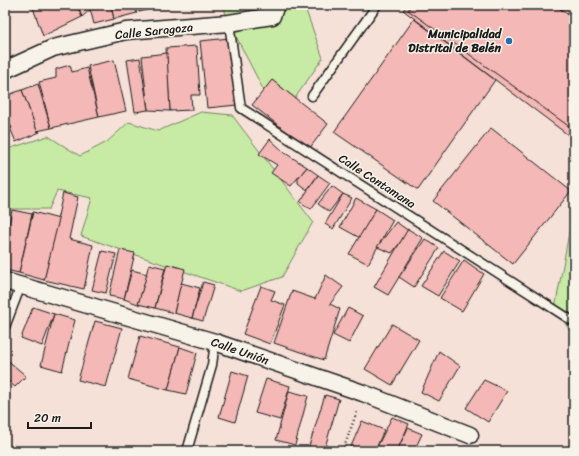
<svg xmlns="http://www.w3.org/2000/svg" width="579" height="456" viewBox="0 0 579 456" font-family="Sriracha,sans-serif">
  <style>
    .green { fill: #c7eba5; stroke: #728460 }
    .building { fill: #f4b8b6; stroke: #1c1c1c }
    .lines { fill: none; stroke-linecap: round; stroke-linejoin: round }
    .service-casing { stroke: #1c1c1c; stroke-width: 11 }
    .minor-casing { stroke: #1c1c1c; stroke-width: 19 }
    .path { stroke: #1c1c1c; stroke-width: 2.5; stroke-dasharray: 1 3; stroke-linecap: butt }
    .service { stroke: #f7f3e8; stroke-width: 8 }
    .minor { stroke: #f7f3e8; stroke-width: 16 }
    .poi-dot { fill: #1f6fb2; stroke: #f7f3e8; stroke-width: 1.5 }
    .labels { text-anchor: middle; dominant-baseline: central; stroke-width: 3; stroke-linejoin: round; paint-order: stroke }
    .street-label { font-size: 12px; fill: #1c1c1c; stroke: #f7f3e8 }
    .poi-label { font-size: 12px; font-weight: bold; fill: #1c1c1c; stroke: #f7f3e8; text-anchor: end }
  </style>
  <rect width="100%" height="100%" fill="#f6e1d9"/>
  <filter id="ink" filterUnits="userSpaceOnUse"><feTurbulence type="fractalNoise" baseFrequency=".025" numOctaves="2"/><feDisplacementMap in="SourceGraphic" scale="8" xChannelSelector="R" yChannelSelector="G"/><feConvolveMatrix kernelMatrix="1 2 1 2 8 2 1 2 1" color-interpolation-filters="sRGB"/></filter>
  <g filter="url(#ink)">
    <!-- green -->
    <g class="green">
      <polygon points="223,5 304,5 323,58 295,98 272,80 264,91 229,23"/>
      <polygon points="201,112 232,115 313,222 282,277 241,291 81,236 92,198 57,191 49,209 5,209 5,146 11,148 48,136 80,156 107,142 129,122 158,131"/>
      <polygon points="574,206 574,337 555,308"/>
    </g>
    <!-- building -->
    <g class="building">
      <polygon points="32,5 77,5 82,17 43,36"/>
      <polygon points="77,5 94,5 94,6 82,17"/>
      <polygon points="89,5 111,5 114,19 94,24"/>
      <polygon points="111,5 133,5 137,13 114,19"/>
      <polygon points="137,5 157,5 155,8 139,12"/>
      <polygon points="408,5 548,5 574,24 574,128 568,135 403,10"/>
      <polygon points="412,5 555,5 574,19 574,130 408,10"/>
      <polygon points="556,5 574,5 574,19"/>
      <polygon points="414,19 495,80 418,190 334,132"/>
      <polygon points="230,38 237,105 207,108 200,41"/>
      <polygon points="197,46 200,95 191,95 192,110 170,111 166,48"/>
      <polygon points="167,53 170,111 148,110 142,56"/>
      <polygon points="140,58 148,110 135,112 127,60"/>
      <polygon points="114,60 126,111 99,117 88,66"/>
      <polygon points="70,65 72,72 87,68 99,117 51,128 39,82 56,78 56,69"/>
      <polygon points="272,80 328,124 309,149 252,105"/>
      <polygon points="38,84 51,128 37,131 22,90"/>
      <polygon points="22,90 37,131 40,132 16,142 5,116 5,96"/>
      <polygon points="5,116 12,128 5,132"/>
      <polygon points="491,128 571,191 513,264 433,201"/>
      <polygon points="270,139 285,153 307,167 291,186 271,173 277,165 259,154"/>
      <polygon points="307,167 318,175 307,190 298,183 298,178"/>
      <polygon points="318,175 330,183 311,209 300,202"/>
      <polygon points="332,186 343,194 329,212 318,204"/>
      <polygon points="63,193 78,197 69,239 93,245 84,289 44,280"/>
      <polygon points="343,194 352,198 333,229 325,224"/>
      <polygon points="356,198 376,209 360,238 340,227"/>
      <polygon points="376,209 393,220 368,264 349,254"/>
      <polygon points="12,210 32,214 19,273 5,270 5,242"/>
      <polygon points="33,212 59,219 44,280 19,273"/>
      <polygon points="396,222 409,231 392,253 377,247"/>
      <polygon points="408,229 423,238 388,295 374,287"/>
      <polygon points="425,239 439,248 414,287 399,277"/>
      <polygon points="120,250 135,253 124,299 109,296"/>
      <polygon points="102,251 116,254 106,293 92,290"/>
      <polygon points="444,251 460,261 438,296 421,286"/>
      <polygon points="464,260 484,274 462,311 440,298"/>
      <polygon points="149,264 165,268 155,308 138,304"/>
      <polygon points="167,264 185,269 174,313 155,308"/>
      <polygon points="132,270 147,274 138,304 124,299"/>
      <polygon points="326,275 343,287 330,304 340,309 324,360 274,343 292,291 315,299"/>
      <polygon points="203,282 214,285 203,321 192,318"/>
      <polygon points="181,283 200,288 192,318 174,313"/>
      <polygon points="261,286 275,291 271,300 285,305 270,344 243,334"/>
      <polygon points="33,307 54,314 42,346 21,338"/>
      <polygon points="348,308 363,316 349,343 333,335"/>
      <polygon points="54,314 75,320 62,371 41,365"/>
      <polygon points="95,321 122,328 106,387 78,380"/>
      <polygon points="392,324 419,340 392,385 365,369"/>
      <polygon points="140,336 180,347 168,390 128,379"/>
      <polygon points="180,347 197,353 186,394 168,390"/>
      <polygon points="439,351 460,366 439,401 421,392"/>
      <polygon points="5,358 26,376 15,387 7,380 5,382"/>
      <polygon points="232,371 248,376 235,422 219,417"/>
      <polygon points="266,379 290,386 280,420 255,413"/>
      <polygon points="484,380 507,391 488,422 466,408"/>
      <polygon points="289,391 308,396 295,445 276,440"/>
      <polygon points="325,395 339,399 324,451 314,451 308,449"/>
      <polygon points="392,417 409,424 397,451 375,451"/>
      <polygon points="362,421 384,430 375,451 349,451"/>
      <polygon points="408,428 422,434 414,451 397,451"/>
    </g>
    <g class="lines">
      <defs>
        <g id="service">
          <polyline points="229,23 241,108 571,320"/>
          <polyline points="312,96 377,5"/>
          <polyline points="5,327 21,285"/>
          <polyline points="187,451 212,365 215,342"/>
        </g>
        <g id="minor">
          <polyline points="5,70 53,48 126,31 229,23 272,16 276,5"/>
          <polyline points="5,281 215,342 363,393 470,435"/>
        </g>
      </defs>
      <!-- service casing -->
      <use href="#service" class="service-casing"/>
      <!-- minor casing -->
      <use href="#minor" class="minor-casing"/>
      <!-- path -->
      <polyline class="path" points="343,451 357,411"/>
      <!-- service -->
      <use href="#service" class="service"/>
      <!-- minor -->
      <use href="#minor" class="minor"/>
    </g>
  </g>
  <!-- markers -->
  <circle class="poi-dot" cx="509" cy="41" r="4"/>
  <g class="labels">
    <!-- street labels -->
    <g class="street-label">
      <text transform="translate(154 31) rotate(-6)">Calle Saragoza</text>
      <text transform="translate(377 181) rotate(33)">Calle Contamana</text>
      <text transform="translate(240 351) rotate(19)">Calle Unión</text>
    </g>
    <!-- poi labels -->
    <g class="poi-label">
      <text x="501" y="34">Municipalidad<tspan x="501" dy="14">Distrital de Belén</tspan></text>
    </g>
  </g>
  <!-- margin -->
  <rect width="579" height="456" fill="none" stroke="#f7f3e8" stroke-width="20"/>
  <rect x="10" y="10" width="559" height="436" fill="none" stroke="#1c1c1c" stroke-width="1.5" filter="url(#ink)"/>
  <!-- scale -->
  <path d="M28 422v6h63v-6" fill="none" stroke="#1c1c1c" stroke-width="2"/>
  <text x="34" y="422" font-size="12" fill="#1c1c1c" stroke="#f7f3e8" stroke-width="3" paint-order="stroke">20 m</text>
</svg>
